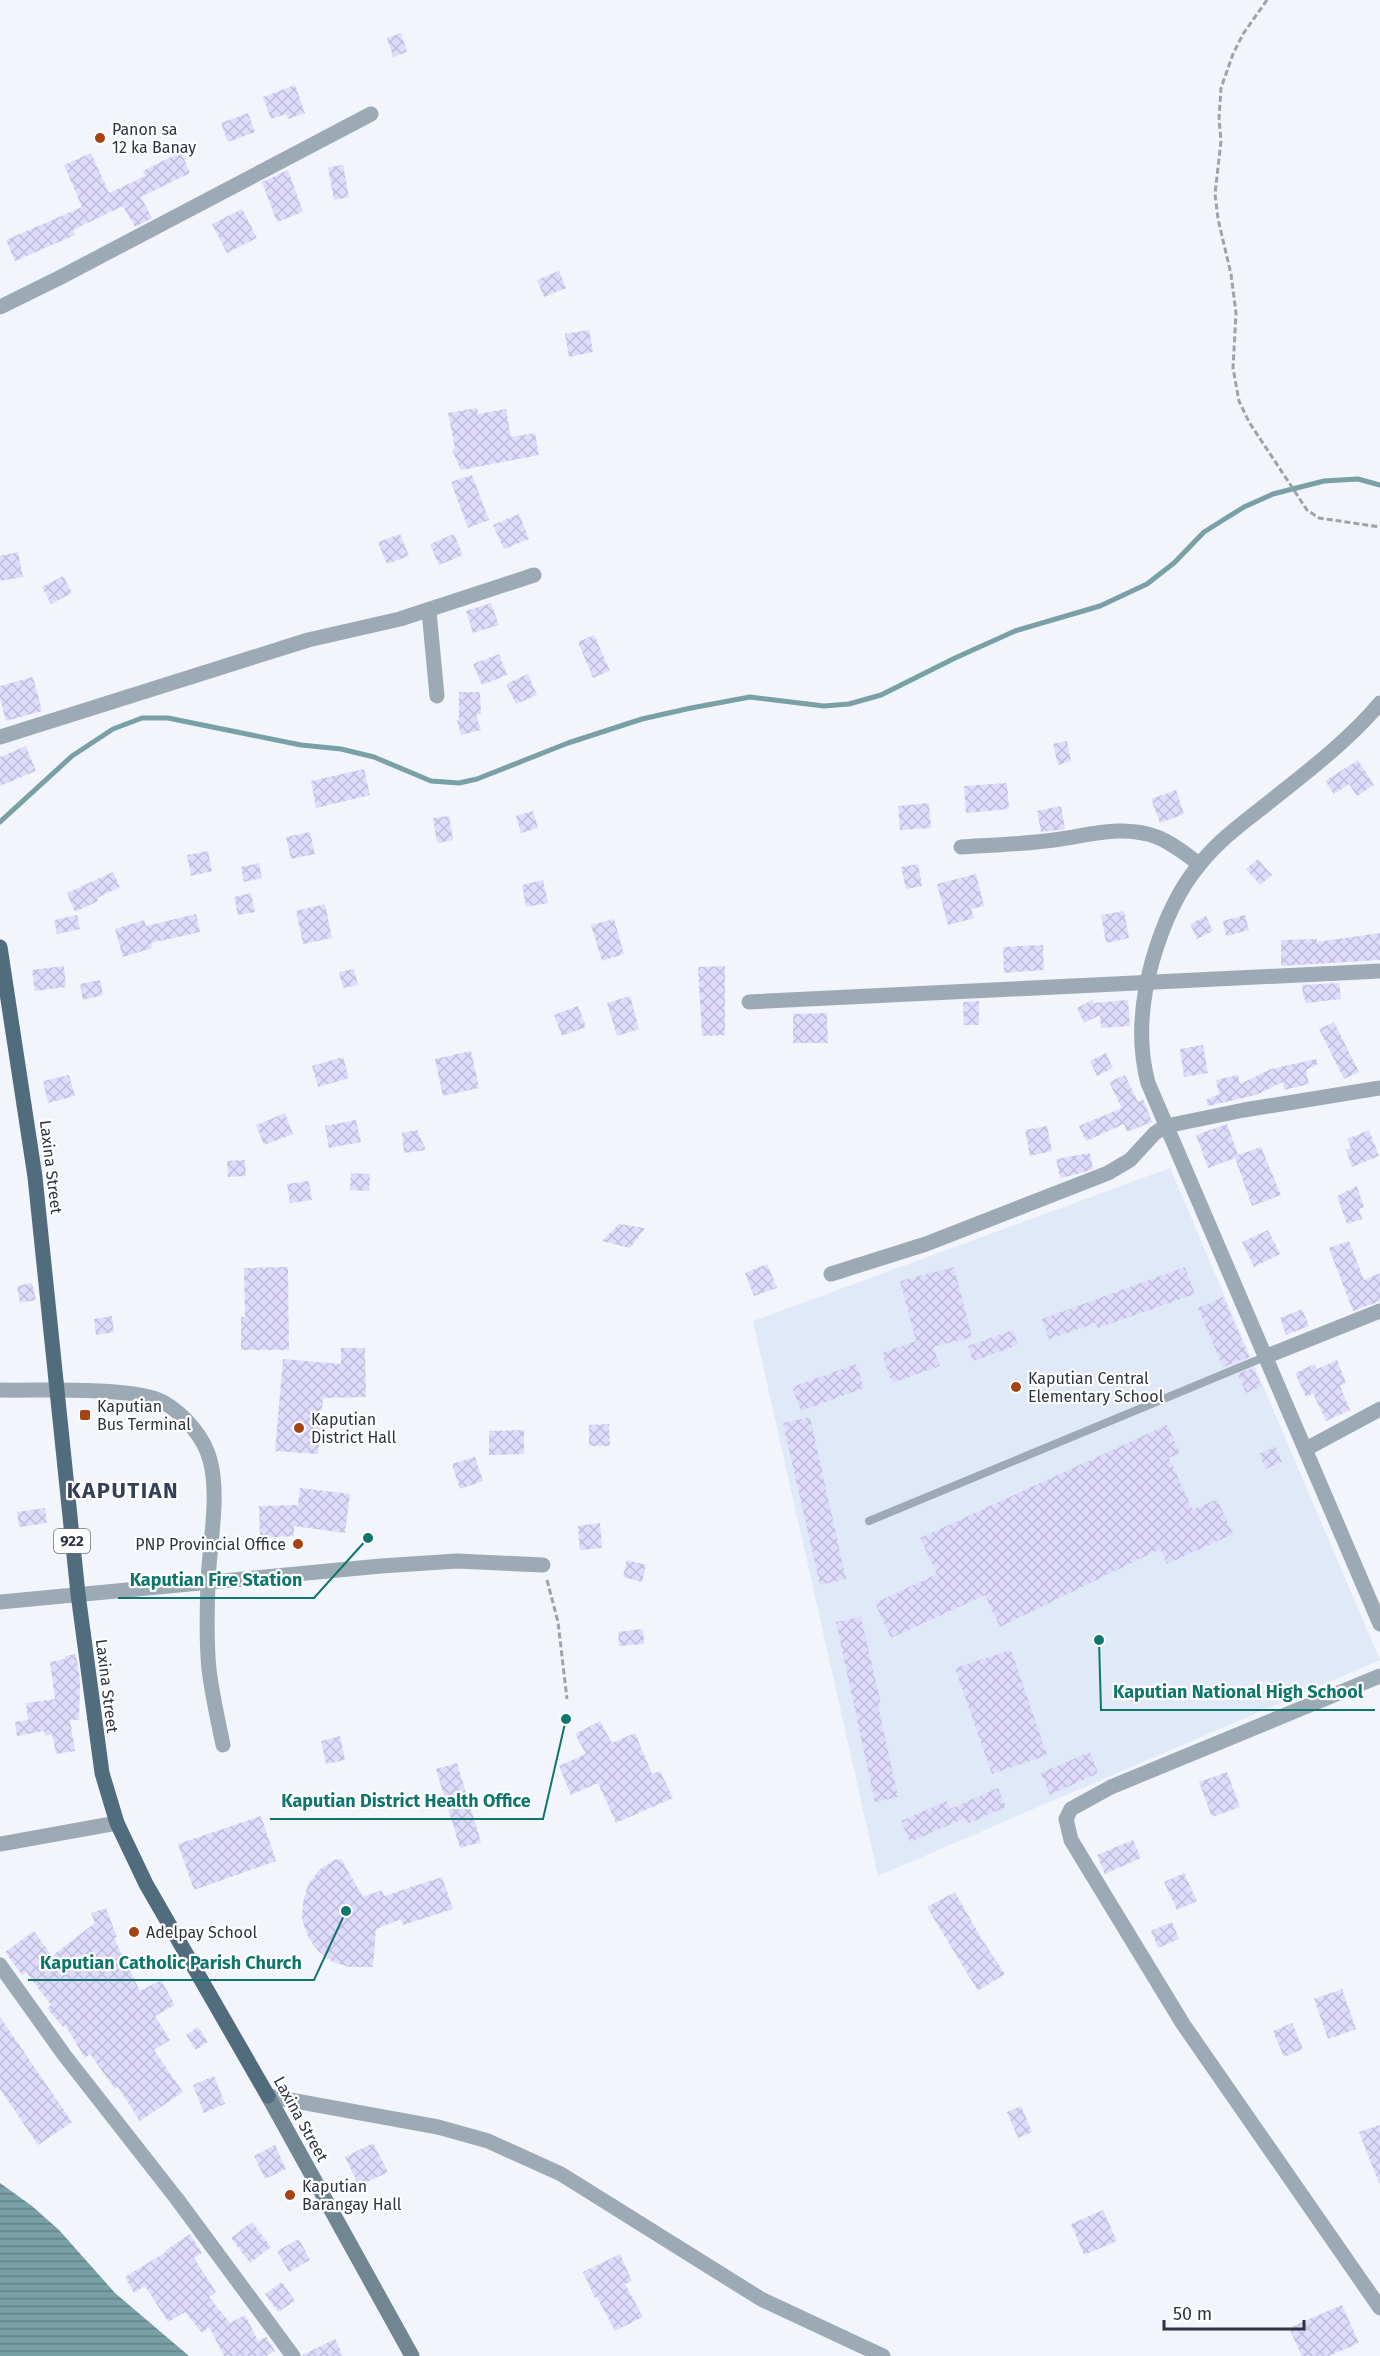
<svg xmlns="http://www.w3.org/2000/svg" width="1380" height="2356" viewBox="0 0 1380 2356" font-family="'Fira Sans',sans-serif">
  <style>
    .built { fill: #e0e9f8 }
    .water { fill: url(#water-rules) }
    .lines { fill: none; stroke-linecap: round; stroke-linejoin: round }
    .stream { stroke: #78a0a6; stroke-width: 5 }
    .building { fill: url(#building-cross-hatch) }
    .path { stroke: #9ea2ac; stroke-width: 3; stroke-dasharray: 6 3; stroke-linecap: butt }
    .service { stroke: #9baab4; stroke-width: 8 }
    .minor { stroke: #9baab4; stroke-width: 15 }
    .tertiary { stroke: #9baab4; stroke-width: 15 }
    .secondary { stroke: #708693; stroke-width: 15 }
    .primary { stroke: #516c7c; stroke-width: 15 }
    .poi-dot { fill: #a74212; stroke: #fff; stroke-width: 2 }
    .labels { text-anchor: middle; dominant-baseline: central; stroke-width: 4.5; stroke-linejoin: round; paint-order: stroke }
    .shield { fill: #fff; stroke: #6d717a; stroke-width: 1.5 }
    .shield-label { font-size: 15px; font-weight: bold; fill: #2e3441 }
    .poi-label { font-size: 16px; fill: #2e3441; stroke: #fff; text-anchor: start }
    .street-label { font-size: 16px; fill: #2e3441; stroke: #fff }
    .district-label { font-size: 22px; font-weight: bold; letter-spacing: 1.5px; fill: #33405a; stroke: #fff }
    .leader { fill: none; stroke: #0f766e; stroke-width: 2 }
    .callout-dot { fill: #0f766e; stroke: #fff; stroke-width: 2 }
    .callout-label { font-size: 18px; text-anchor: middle; font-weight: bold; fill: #0f766e; stroke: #fff; stroke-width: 4.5; stroke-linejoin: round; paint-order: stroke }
  </style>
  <defs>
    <pattern id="water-rules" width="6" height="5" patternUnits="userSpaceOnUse" patternTransform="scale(1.5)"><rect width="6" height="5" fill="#78a0a6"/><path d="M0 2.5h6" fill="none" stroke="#638389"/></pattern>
    <pattern id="building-cross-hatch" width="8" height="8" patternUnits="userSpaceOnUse" patternTransform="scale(1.5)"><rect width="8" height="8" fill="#dfdbfc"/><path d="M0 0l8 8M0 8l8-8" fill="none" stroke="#c0bdd9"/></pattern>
  </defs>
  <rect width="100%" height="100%" fill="#f2f5fc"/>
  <!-- built -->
  <polygon class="built" points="1170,1168 1380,1660 878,1876 753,1321"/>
  <!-- water -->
  <polygon class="water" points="0,2183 32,2206 59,2230 115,2293 189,2356 0,2356"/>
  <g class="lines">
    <!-- stream -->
    <polyline class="stream" points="0,822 72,756 113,729 142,718 168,718 301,745 341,749 374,757 431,781 459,783 477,779 568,743 642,719 691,708 750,697 824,706 849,704 881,695 955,658 1015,631 1100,606 1147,584 1174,563 1204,532 1244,507 1273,494 1324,481 1358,479 1380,485"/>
  </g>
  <!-- building -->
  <g class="building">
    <polygon points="401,33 407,52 393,57 387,38"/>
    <polygon points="295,85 305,113 288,119 286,114 271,119 263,97"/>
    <polygon points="248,113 255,132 228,142 221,123"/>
    <polygon points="181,152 190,173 141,197 152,218 135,227 123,206 73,230 75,235 15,261 6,240 82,207 64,165 91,153 109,193 145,176 143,171"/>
    <polygon points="343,165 349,197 334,200 328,167"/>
    <polygon points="288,170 303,212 277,222 262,182"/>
    <polygon points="242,209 257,238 227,253 212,224"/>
    <polygon points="559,271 566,288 544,297 537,280"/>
    <polygon points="589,330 593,352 569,357 565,334"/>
    <polygon points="477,408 478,414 506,409 511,437 535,433 539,455 461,470 452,450 455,448 448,413"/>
    <polygon points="472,475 489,520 468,528 451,482"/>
    <polygon points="519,514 529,539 504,549 493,525"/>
    <polygon points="400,534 409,556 387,564 378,542"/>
    <polygon points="454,534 463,555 439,565 430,544"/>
    <polygon points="18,552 23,577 0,581 0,556"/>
    <polygon points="63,576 72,593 51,604 42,587"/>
    <polygon points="491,603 499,625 473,633 466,611"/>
    <polygon points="594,635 610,671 593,678 578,642"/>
    <polygon points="499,654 507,675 482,685 473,664"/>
    <polygon points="528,674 537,695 516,704 506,684"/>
    <polygon points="33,677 42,711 6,721 0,698 0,686"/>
    <polygon points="459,692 480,692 481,714 476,715 481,730 461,735 457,720 459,720"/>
    <polygon points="1067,741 1071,761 1058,765 1053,744"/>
    <polygon points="26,746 36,771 0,786 0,757"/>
    <polygon points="1358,760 1374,785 1357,796 1349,784 1334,794 1325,781"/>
    <polygon points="364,769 370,795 316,808 311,781"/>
    <polygon points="1007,783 1009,809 966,813 964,786"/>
    <polygon points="1176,790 1184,814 1160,823 1151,799"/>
    <polygon points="929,803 931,828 900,830 898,806"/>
    <polygon points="1061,806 1065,829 1041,832 1037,811"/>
    <polygon points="533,811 538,828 521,833 516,816"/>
    <polygon points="449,816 453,840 437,843 433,818"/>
    <polygon points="310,832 315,854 291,859 286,837"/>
    <polygon points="208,851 212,871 191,876 187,855"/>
    <polygon points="1258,859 1272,875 1260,885 1246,869"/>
    <polygon points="259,863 262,878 244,882 241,867"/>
    <polygon points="918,864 922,886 906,889 901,867"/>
    <polygon points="113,872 120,887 97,898 98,901 75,912 67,893"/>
    <polygon points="976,874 984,906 971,909 974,918 948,925 937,884"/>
    <polygon points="543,880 548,903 526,907 522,885"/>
    <polygon points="251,893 255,912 238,915 234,897"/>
    <polygon points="325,904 332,938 303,944 296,911"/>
    <polygon points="1124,911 1129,938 1106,943 1101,915"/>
    <polygon points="196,914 200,932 151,943 152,948 123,957 115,929 144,920 146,926"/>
    <polygon points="77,915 80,929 57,934 54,920"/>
    <polygon points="1245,915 1249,930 1226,936 1223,921"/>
    <polygon points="1206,916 1213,931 1197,939 1190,924"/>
    <polygon points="614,919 624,954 602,961 591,925"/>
    <polygon points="1380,933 1380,960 1281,966 1281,940 1317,939 1317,942"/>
    <polygon points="1043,945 1044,970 1004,973 1003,947"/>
    <polygon points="64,966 66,987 35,991 32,970"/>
    <polygon points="725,966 725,1035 702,1036 698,967"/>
    <polygon points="354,969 358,985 343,988 339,972"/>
    <polygon points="100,980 103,995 83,1000 80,984"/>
    <polygon points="1339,983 1341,999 1306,1003 1303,995 1302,985"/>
    <polygon points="630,996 639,1029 617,1036 607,1003"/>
    <polygon points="1092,1000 1094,1003 1128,1000 1130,1026 1101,1028 1100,1015 1084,1023 1077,1008"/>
    <polygon points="979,1001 979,1025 964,1025 963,1002"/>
    <polygon points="578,1006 586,1027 562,1036 554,1015"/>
    <polygon points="827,1013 828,1043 793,1043 793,1014"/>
    <polygon points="1334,1022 1359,1072 1344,1079 1319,1029"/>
    <polygon points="1203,1045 1208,1073 1184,1077 1180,1049"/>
    <polygon points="471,1051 479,1088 443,1096 435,1059"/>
    <polygon points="1106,1053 1113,1068 1097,1076 1090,1061"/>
    <polygon points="343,1057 349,1078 318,1087 312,1066"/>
    <polygon points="1316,1059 1318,1064 1306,1070 1309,1084 1284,1090 1283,1082 1256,1095 1208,1106 1206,1100 1219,1094 1216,1080 1238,1075 1240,1084 1271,1069"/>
    <polygon points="69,1075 75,1096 48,1103 43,1081"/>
    <polygon points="1125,1075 1138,1102 1143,1099 1152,1122 1127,1132 1124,1124 1086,1141 1079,1126 1122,1108 1109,1082"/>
    <polygon points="285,1113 293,1134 264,1145 256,1125"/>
    <polygon points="356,1120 361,1142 329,1148 325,1126"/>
    <polygon points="1227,1124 1238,1155 1261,1147 1281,1195 1252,1206 1235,1158 1208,1168 1196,1135"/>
    <polygon points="1047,1126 1052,1151 1030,1156 1025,1130"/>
    <polygon points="417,1130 426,1150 404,1153 402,1133"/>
    <polygon points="1369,1130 1379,1156 1352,1167 1346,1150 1351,1148 1347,1139"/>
    <polygon points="1090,1153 1093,1169 1077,1174 1060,1178 1056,1159"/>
    <polygon points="245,1160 246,1176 228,1177 227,1161"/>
    <polygon points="351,1173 370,1174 369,1191 350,1190"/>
    <polygon points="309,1181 312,1200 290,1203 287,1184"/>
    <polygon points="1357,1186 1364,1207 1359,1209 1362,1219 1347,1224 1337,1196"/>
    <polygon points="619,1224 645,1228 630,1248 602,1241"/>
    <polygon points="1268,1230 1280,1254 1254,1267 1242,1242"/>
    <polygon points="1349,1241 1364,1280 1380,1273 1380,1301 1353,1311 1329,1248"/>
    <polygon points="767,1264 777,1288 754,1296 745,1273"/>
    <polygon points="288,1267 289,1350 241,1350 241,1317 245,1317 244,1268"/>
    <polygon points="954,1267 972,1337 933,1347 940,1366 892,1383 882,1353 916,1341 900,1281"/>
    <polygon points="1185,1267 1195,1294 1098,1328 1096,1323 1049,1339 1042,1319"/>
    <polygon points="32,1283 36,1300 20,1303 17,1286"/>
    <polygon points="1223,1297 1249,1357 1223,1367 1198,1308"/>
    <polygon points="1302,1309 1309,1326 1286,1335 1280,1318"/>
    <polygon points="112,1316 114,1332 96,1335 94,1319"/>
    <polygon points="1013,1330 1018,1345 973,1361 968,1346"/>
    <polygon points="341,1348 365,1348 366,1397 323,1398 318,1454 275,1451 283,1359 341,1364"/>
    <polygon points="1337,1360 1346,1383 1340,1386 1350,1410 1326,1421 1313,1393 1306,1397 1295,1373 1315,1364 1317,1369"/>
    <polygon points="856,1364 864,1388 801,1411 792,1387"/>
    <polygon points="1253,1368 1262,1386 1246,1393 1238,1374"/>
    <polygon points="810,1417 846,1579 820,1585 783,1423"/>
    <polygon points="609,1424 610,1446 589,1446 589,1425"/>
    <polygon points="1167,1425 1180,1453 1169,1458 1193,1510 1217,1499 1233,1534 1167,1564 1160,1549 1000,1627 985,1595 891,1638 875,1603 937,1574 920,1538"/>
    <polygon points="524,1430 524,1454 489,1455 489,1431"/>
    <polygon points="1275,1446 1282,1462 1266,1469 1259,1454"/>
    <polygon points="475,1457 483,1481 460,1489 452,1464"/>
    <polygon points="300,1488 350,1494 345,1533 294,1526 294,1536 260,1538 259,1506 298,1505"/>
    <polygon points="45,1508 47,1523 19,1527 17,1512"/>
    <polygon points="600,1523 602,1548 580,1550 578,1526"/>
    <polygon points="627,1560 646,1565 642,1582 623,1577"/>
    <polygon points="861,1617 881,1704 878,1705 898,1797 875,1802 836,1622"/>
    <polygon points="643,1629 644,1644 619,1646 618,1632"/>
    <polygon points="1011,1650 1047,1755 992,1774 955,1668"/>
    <polygon points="76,1654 80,1679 79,1720 70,1720 75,1751 56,1754 52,1734 45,1736 44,1731 17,1736 15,1722 28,1720 26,1703 55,1699 50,1662 65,1659 65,1656"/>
    <polygon points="600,1721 612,1743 635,1733 652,1774 660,1771 673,1798 616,1823 598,1783 571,1795 559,1766 586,1754 575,1734"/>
    <polygon points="340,1736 345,1760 326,1764 321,1741"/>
    <polygon points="1090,1752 1098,1773 1050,1795 1041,1773"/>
    <polygon points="457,1763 481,1842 460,1848 436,1769"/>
    <polygon points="1227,1772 1240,1807 1212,1817 1199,1782"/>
    <polygon points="998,1788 1006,1807 967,1824 965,1818 910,1842 901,1821 947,1801 950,1809"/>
    <polygon points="261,1816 276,1861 194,1890 178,1844"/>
    <polygon points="1133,1840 1141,1858 1105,1874 1097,1855"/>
    <polygon points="341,1859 363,1897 382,1890 384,1896 442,1877 453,1909 403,1925 401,1919 376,1929 373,1967 349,1967 333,1962 318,1951 308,1937 302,1919 303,1902 308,1885 319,1870 334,1860"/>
    <polygon points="1184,1873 1197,1901 1177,1910 1164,1882"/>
    <polygon points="955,1892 981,1938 1005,1974 978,1991 927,1907"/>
    <polygon points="106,1908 117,1937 114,1938 140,1991 161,1980 175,2005 155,2016 170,2040 154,2050 183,2092 140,2121 118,2087 115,2089 90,2054 85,2058 65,2025 63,2027 47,2008 51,2005 26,1972 22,1975 5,1952 34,1931 52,1956 95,1923 91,1913"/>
    <polygon points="1172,1922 1179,1939 1158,1948 1151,1931"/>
    <polygon points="1342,1989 1356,2029 1328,2039 1314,1999"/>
    <polygon points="0,2017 72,2122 38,2145 0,2089"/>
    <polygon points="1292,2023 1303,2049 1284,2057 1273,2031"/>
    <polygon points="198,2027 208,2042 196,2050 186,2035"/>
    <polygon points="214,2076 225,2104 204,2113 193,2085"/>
    <polygon points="1021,2106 1032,2132 1018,2138 1007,2112"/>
    <polygon points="1380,2125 1380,2183 1379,2183 1359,2132"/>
    <polygon points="373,2143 388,2172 359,2186 345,2157"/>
    <polygon points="275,2145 286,2169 265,2179 254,2156"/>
    <polygon points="1103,2210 1117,2241 1084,2255 1071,2224"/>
    <polygon points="252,2222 271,2247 250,2263 231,2238"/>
    <polygon points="190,2234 202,2253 194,2258 216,2292 209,2297 230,2323 245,2315 258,2341 266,2337 275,2351 266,2356 224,2356 209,2327 202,2333 185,2312 168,2322 145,2286 134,2293 125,2277 166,2252 165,2251"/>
    <polygon points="299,2239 310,2260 289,2272 277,2251"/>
    <polygon points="620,2254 632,2281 625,2284 643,2317 615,2331 597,2297 595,2298 583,2272"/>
    <polygon points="282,2282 295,2301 278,2312 265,2294"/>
    <polygon points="1342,2305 1359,2343 1329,2356 1302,2356 1289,2328"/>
    <polygon points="335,2339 343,2356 303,2356 303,2355"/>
  </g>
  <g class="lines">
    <!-- path -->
    <g class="path">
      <polyline points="1267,0 1243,34 1233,54 1221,88 1219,119 1221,141 1215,194 1218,219 1231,274 1236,313 1233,368 1239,401 1249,422 1307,510 1319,518 1380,527"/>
      <polyline points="547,1580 558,1622 567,1699"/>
    </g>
    <!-- service -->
    <polyline class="service" points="869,1521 1267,1356"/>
    <!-- minor -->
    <g class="minor">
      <polyline points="0,307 59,278 371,114"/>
      <polyline points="429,611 437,696"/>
      <path d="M1380,703c-32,38 -73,69 -112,100 -24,19 -49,37 -68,61 -24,28 -38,63 -48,98 -11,40 -15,80 -4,121l232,541"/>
      <polyline points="0,737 308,640 400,619 534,575"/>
      <path d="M961,847c33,-2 67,-3 100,-8 33,-5 63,-14 96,-2 15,6 29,17 42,27"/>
      <polyline points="749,1002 1380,971"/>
      <polyline points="831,1274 926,1244 1108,1173 1130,1160 1155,1133 1166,1126 1244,1110 1380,1088"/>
      <polyline points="1267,1356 1380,1311"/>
      <path d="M0,1390c37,1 133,-4 163,12 21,12 41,35 47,58 10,37 -1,85 -2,123 -1,28 -2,58 1,86 3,26 9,51 14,76"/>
      <polyline points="1306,1449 1380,1409"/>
      <polyline points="0,1602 381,1566 457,1561 543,1565"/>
      <polyline points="1380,1676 1111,1787 1071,1809 1066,1819 1071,1840 1183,2024 1380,2308"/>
      <polyline points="0,1844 117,1823"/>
      <polyline points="0,1965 65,2056 177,2199 293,2356"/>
    </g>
    <!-- tertiary -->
    <polyline class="tertiary" points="268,2096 438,2127 488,2141 561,2174 761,2299 883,2356"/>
    <!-- secondary -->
    <polyline class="secondary" points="268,2096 412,2356"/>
    <!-- primary -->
    <polyline class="primary" points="0,947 35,1177 78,1594 102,1773 117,1823 146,1884 268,2096"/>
  </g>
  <!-- markers -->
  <g class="poi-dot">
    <circle cx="100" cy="138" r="6"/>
    <circle cx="1016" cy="1387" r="6"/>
    <rect x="79" y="1409" width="12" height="12" rx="3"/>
    <circle cx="299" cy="1428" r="6"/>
    <circle cx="298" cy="1544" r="6"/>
    <circle cx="134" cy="1932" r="6"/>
    <circle cx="290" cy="2195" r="6"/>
  </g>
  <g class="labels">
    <!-- shield labels -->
    <rect class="shield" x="54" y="1529" width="36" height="24" rx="4.5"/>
    <g class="shield-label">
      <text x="72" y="1541">922</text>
    </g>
    <!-- poi labels -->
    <g class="poi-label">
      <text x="112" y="129">Panon sa<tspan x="112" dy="18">12 ka Banay</tspan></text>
      <text x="1028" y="1378">Kaputian Central<tspan x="1028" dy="18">Elementary School</tspan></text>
      <text x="97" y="1406">Kaputian<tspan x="97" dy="18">Bus Terminal</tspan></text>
      <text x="311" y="1419">Kaputian<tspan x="311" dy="18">District Hall</tspan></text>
      <text x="286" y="1544" text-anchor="end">PNP Provincial Office</text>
      <text x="146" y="1932">Adelpay School</text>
      <text x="302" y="2186">Kaputian<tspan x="302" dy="18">Barangay Hall</tspan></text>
    </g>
    <!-- street labels -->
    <g class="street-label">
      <text transform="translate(51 1167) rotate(83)">Laxina Street</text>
      <text transform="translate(107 1686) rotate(83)">Laxina Street</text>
      <text transform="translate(301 2119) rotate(61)">Laxina Street</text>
    </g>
    <!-- district labels -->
    <g class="district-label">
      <text x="123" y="1490">KAPUTIAN</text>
    </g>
  </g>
  <!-- callouts -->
  <path class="leader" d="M368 1538L314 1598H118M1099 1640L1101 1710H1375M566 1719L543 1819H270M346 1911L314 1980H28"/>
  <g class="callout-dot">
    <circle cx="368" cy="1538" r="6"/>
    <circle cx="1099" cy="1640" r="6"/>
    <circle cx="566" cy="1719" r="6"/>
    <circle cx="346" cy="1911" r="6"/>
  </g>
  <g class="callout-label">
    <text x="216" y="1586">Kaputian Fire Station</text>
    <text x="1238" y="1698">Kaputian National High School</text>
    <text x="406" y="1807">Kaputian District Health Office</text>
    <text x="171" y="1969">Kaputian Catholic Parish Church</text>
  </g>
  <!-- scale -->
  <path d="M1164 2320v9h140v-9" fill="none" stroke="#2e3441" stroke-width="3"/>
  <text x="1173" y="2320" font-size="18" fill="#2e3441" stroke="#ffffff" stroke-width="4.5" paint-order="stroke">50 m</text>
</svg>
